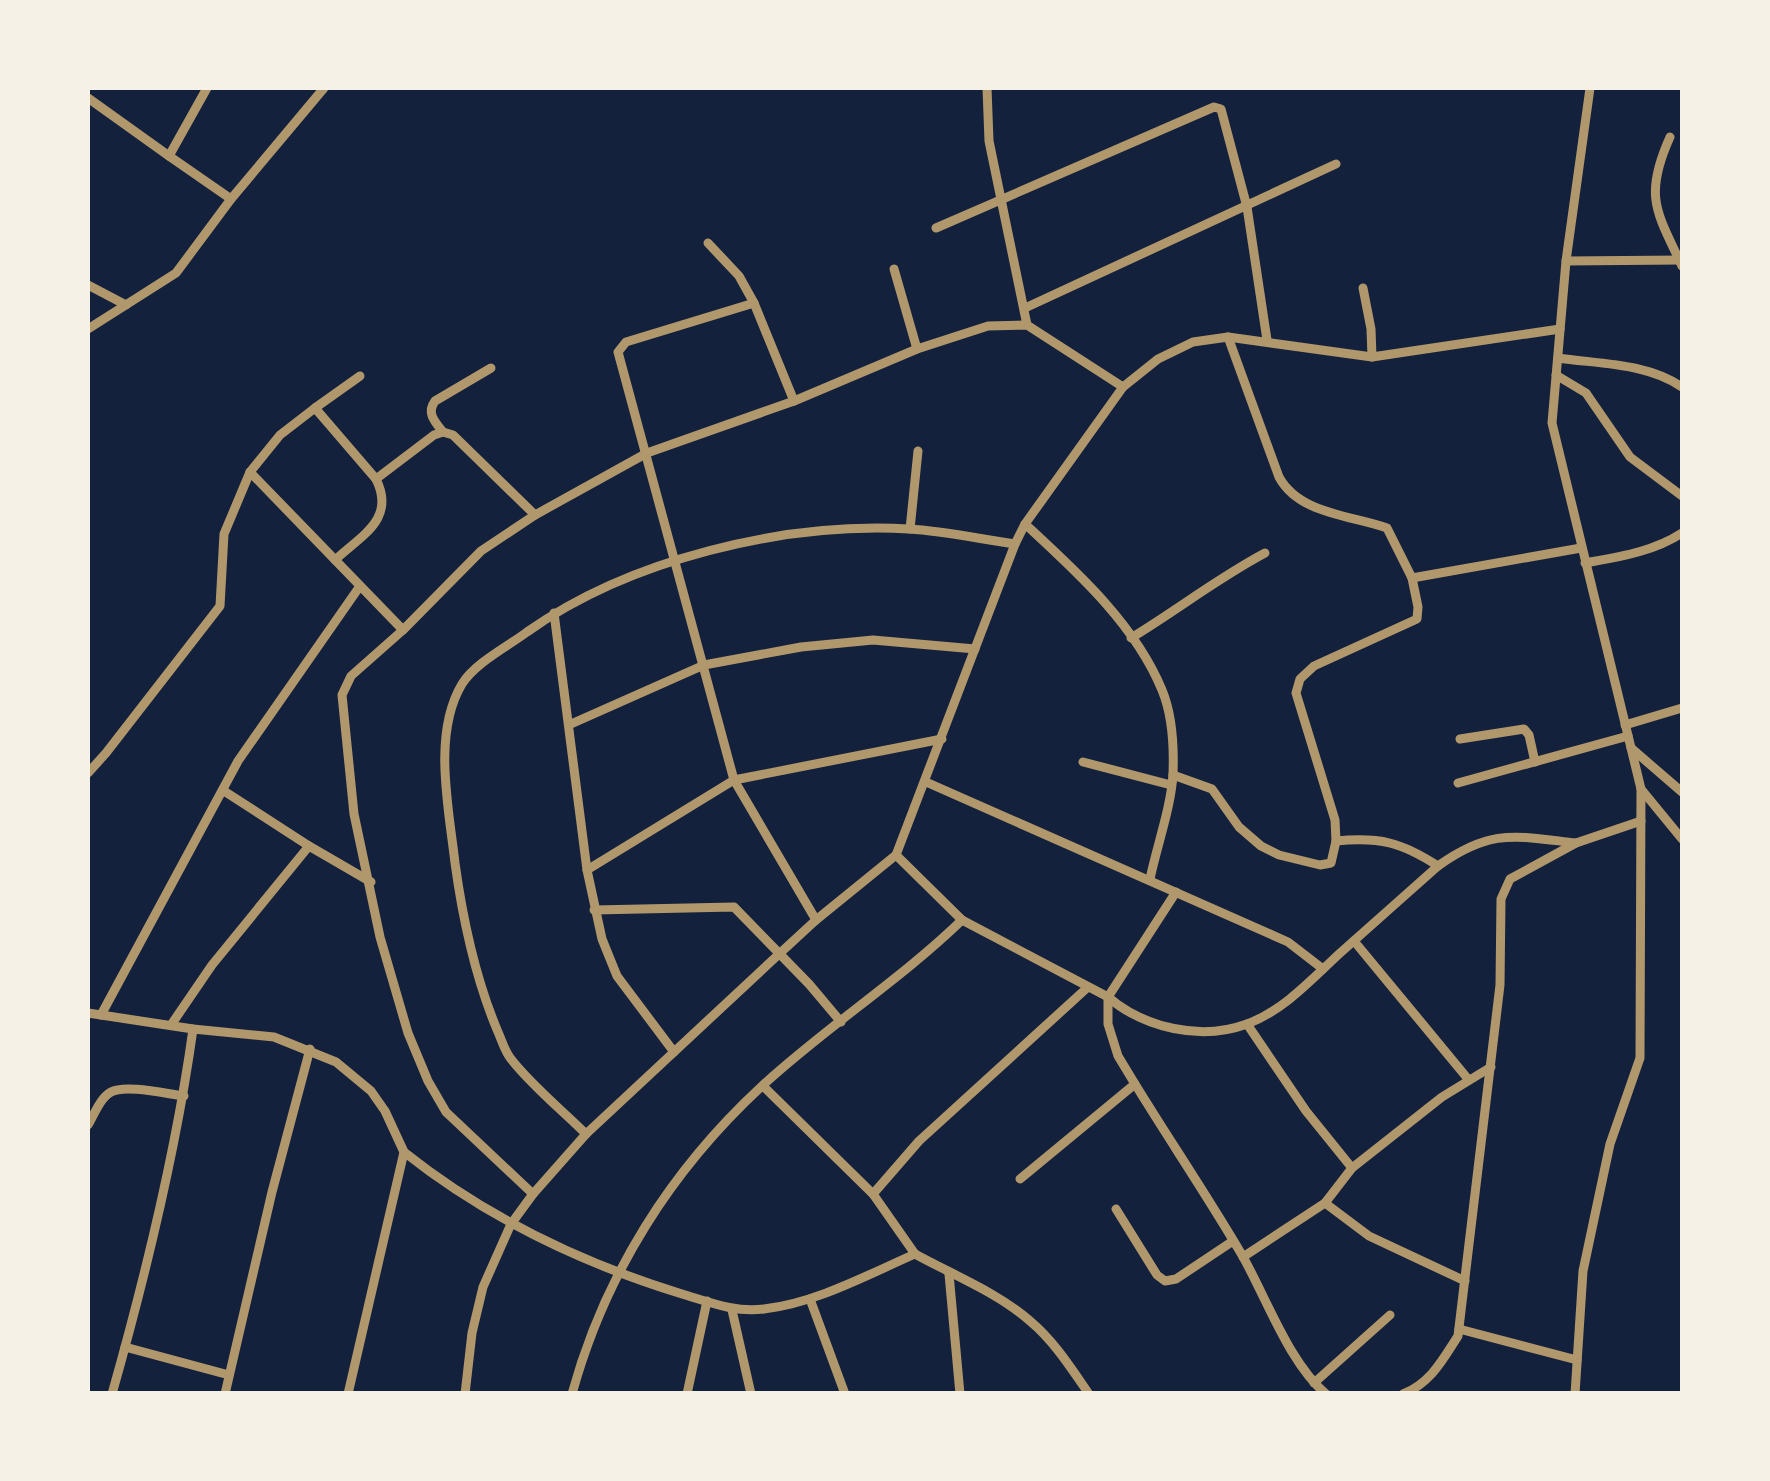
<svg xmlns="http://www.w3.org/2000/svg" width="1770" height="1481" viewBox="0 0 1770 1481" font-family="'PT Sans',sans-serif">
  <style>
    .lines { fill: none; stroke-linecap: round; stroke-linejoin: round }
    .minor { stroke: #b1986c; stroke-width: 9 }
  </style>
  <rect width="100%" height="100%" fill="#14213d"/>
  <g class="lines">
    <!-- minor -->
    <g class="minor">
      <polyline points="987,88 989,141 1027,325"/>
      <polyline points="88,98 169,156"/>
      <path d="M1670,137c-27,60 -13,75 12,129"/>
      <polyline points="231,199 324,88"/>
      <polyline points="936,228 1214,107 1221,109 1247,207 1267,340"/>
      <polyline points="708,243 739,276 754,303 794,401"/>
      <polyline points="1566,261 1682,260"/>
      <polyline points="894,269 917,349"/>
      <polyline points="88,285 126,305"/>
      <polyline points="1363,288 1371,329 1372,357"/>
      <polyline points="754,303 626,342 618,352 734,780 816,920"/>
      <polyline points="1025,308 1336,164"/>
      <polyline points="88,329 176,273 231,199 169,156 207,88"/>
      <path d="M1228,337l51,140c20,37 71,38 108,51l25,50 169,-30"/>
      <path d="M1558,358c41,6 90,5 124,29"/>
      <polyline points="1556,375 1586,393 1630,457 1682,496"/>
      <polyline points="315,408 360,376"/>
      <path d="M443,432c-8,-10 -17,-19 -8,-31l56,-33"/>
      <polyline points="250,472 403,630"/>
      <polyline points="376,479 434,435 443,432 453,435 535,515"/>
      <path d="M1025,524c51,47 110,100 137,166 10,24 12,58 11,84 -2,34 -16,71 -23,105"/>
      <polyline points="910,529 918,451"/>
      <path d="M1585,563c33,-6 68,-11 97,-30"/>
      <polyline points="554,613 587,870 602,939 617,976 674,1052"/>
      <path d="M1131,638c46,-28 87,-60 134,-85"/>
      <polyline points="571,724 704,665 801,647 873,640 975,649"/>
      <polyline points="1625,725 1682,708"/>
      <polyline points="1460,739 1524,729 1529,735 1535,762"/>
      <polyline points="1631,748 1682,792"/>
      <polyline points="1083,762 1171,785"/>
      <path d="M88,773l18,-20 114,-147 4,-72 26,-62 30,-37 35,-27 61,71c20,40 -14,56 -41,81"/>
      <polyline points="1173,775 1212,789 1239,827 1261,846 1279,855 1320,865 1331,863 1336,841 1335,820 1296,693 1300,679 1314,666 1417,619 1418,607 1412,578"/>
      <polyline points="926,782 1288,942 1323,969"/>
      <polyline points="1458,783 1628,736"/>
      <polyline points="1641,789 1682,839"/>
      <polyline points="224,791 309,846"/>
      <path d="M1336,841c44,-4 65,1 102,25"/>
      <path d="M896,855l66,65 146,77c36,31 93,44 139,27 36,-13 65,-45 92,-70 33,-29 66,-59 99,-88 53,-38 77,-30 138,-23"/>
      <polyline points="587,870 734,780 942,739"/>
      <path d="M1176,892l-68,105v27l10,32 17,28c35,57 73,113 107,171 24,42 47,108 84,139"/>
      <polyline points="594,910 734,907 809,984 841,1022"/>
      <polyline points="1354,941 1468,1079"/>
      <polyline points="88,1013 193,1029 274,1037 336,1062 371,1091 385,1111 404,1152 348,1394"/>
      <polyline points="101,1015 238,761 360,586"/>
      <polyline points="1247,1024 1306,1111 1352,1168"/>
      <polyline points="171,1025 212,965 309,846 371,882"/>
      <polyline points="763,1086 873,1194 915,1254"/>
      <path d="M88,1125c6,-10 12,-27 23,-33 14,-8 56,2 73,4"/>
      <path d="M586,1134c-24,-24 -54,-48 -75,-75 -6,-7 -9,-18 -13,-27 -23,-54 -35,-111 -43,-169 -6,-54 -23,-129 7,-179 13,-21 45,-37 65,-52 103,-73 257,-110 382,-103 35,2 71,10 106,15"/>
      <path d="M404,1152c83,66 177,111 278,142 27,8 53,19 82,15 52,-6 103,-34 151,-55 38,21 82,38 115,67 24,20 41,47 59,73"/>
      <polyline points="1020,1179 1135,1084"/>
      <polyline points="533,1194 446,1112 428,1081 408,1033 380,937 354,814 342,695 351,676 403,630 481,551 535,515 647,453 794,401 917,349 988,326 1027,325 1123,387"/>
      <polyline points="873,1194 919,1141 1088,987"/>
      <polyline points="1325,1203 1369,1236 1465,1281"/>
      <polyline points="1116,1209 1157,1275 1165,1281 1176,1279 1233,1241"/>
      <polyline points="1243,1257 1325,1203 1352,1168 1442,1097 1491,1067"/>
      <polyline points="949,1274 960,1394"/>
      <polyline points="810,1299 845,1394"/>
      <polyline points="732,1310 751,1394"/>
      <polyline points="1459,1329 1577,1360"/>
      <polyline points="125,1347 229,1375"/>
      <polyline points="1314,1383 1390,1315"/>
      <path d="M112,1394c34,-120 64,-242 81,-365"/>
      <polyline points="225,1394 272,1192 310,1049"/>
      <polyline points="465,1394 472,1333 483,1287 511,1224 533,1194 586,1134 778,955 816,920 896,855 1015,544 1025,524 1123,387 1158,359 1193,342 1228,337 1372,357 1560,329"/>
      <path d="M572,1394c33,-120 99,-224 190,-308 64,-59 138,-106 200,-166"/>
      <polyline points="687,1394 707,1301"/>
      <path d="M1403,1394c28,-11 40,-35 55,-58l42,-351 1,-86 9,-20 66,-36 65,-22"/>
      <polyline points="1575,1394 1583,1271 1610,1144 1640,1058 1641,789 1552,423 1566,261 1590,88"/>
    </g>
  </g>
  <!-- border -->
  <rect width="1770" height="1481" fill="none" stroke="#f6f1e7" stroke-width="180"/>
</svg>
